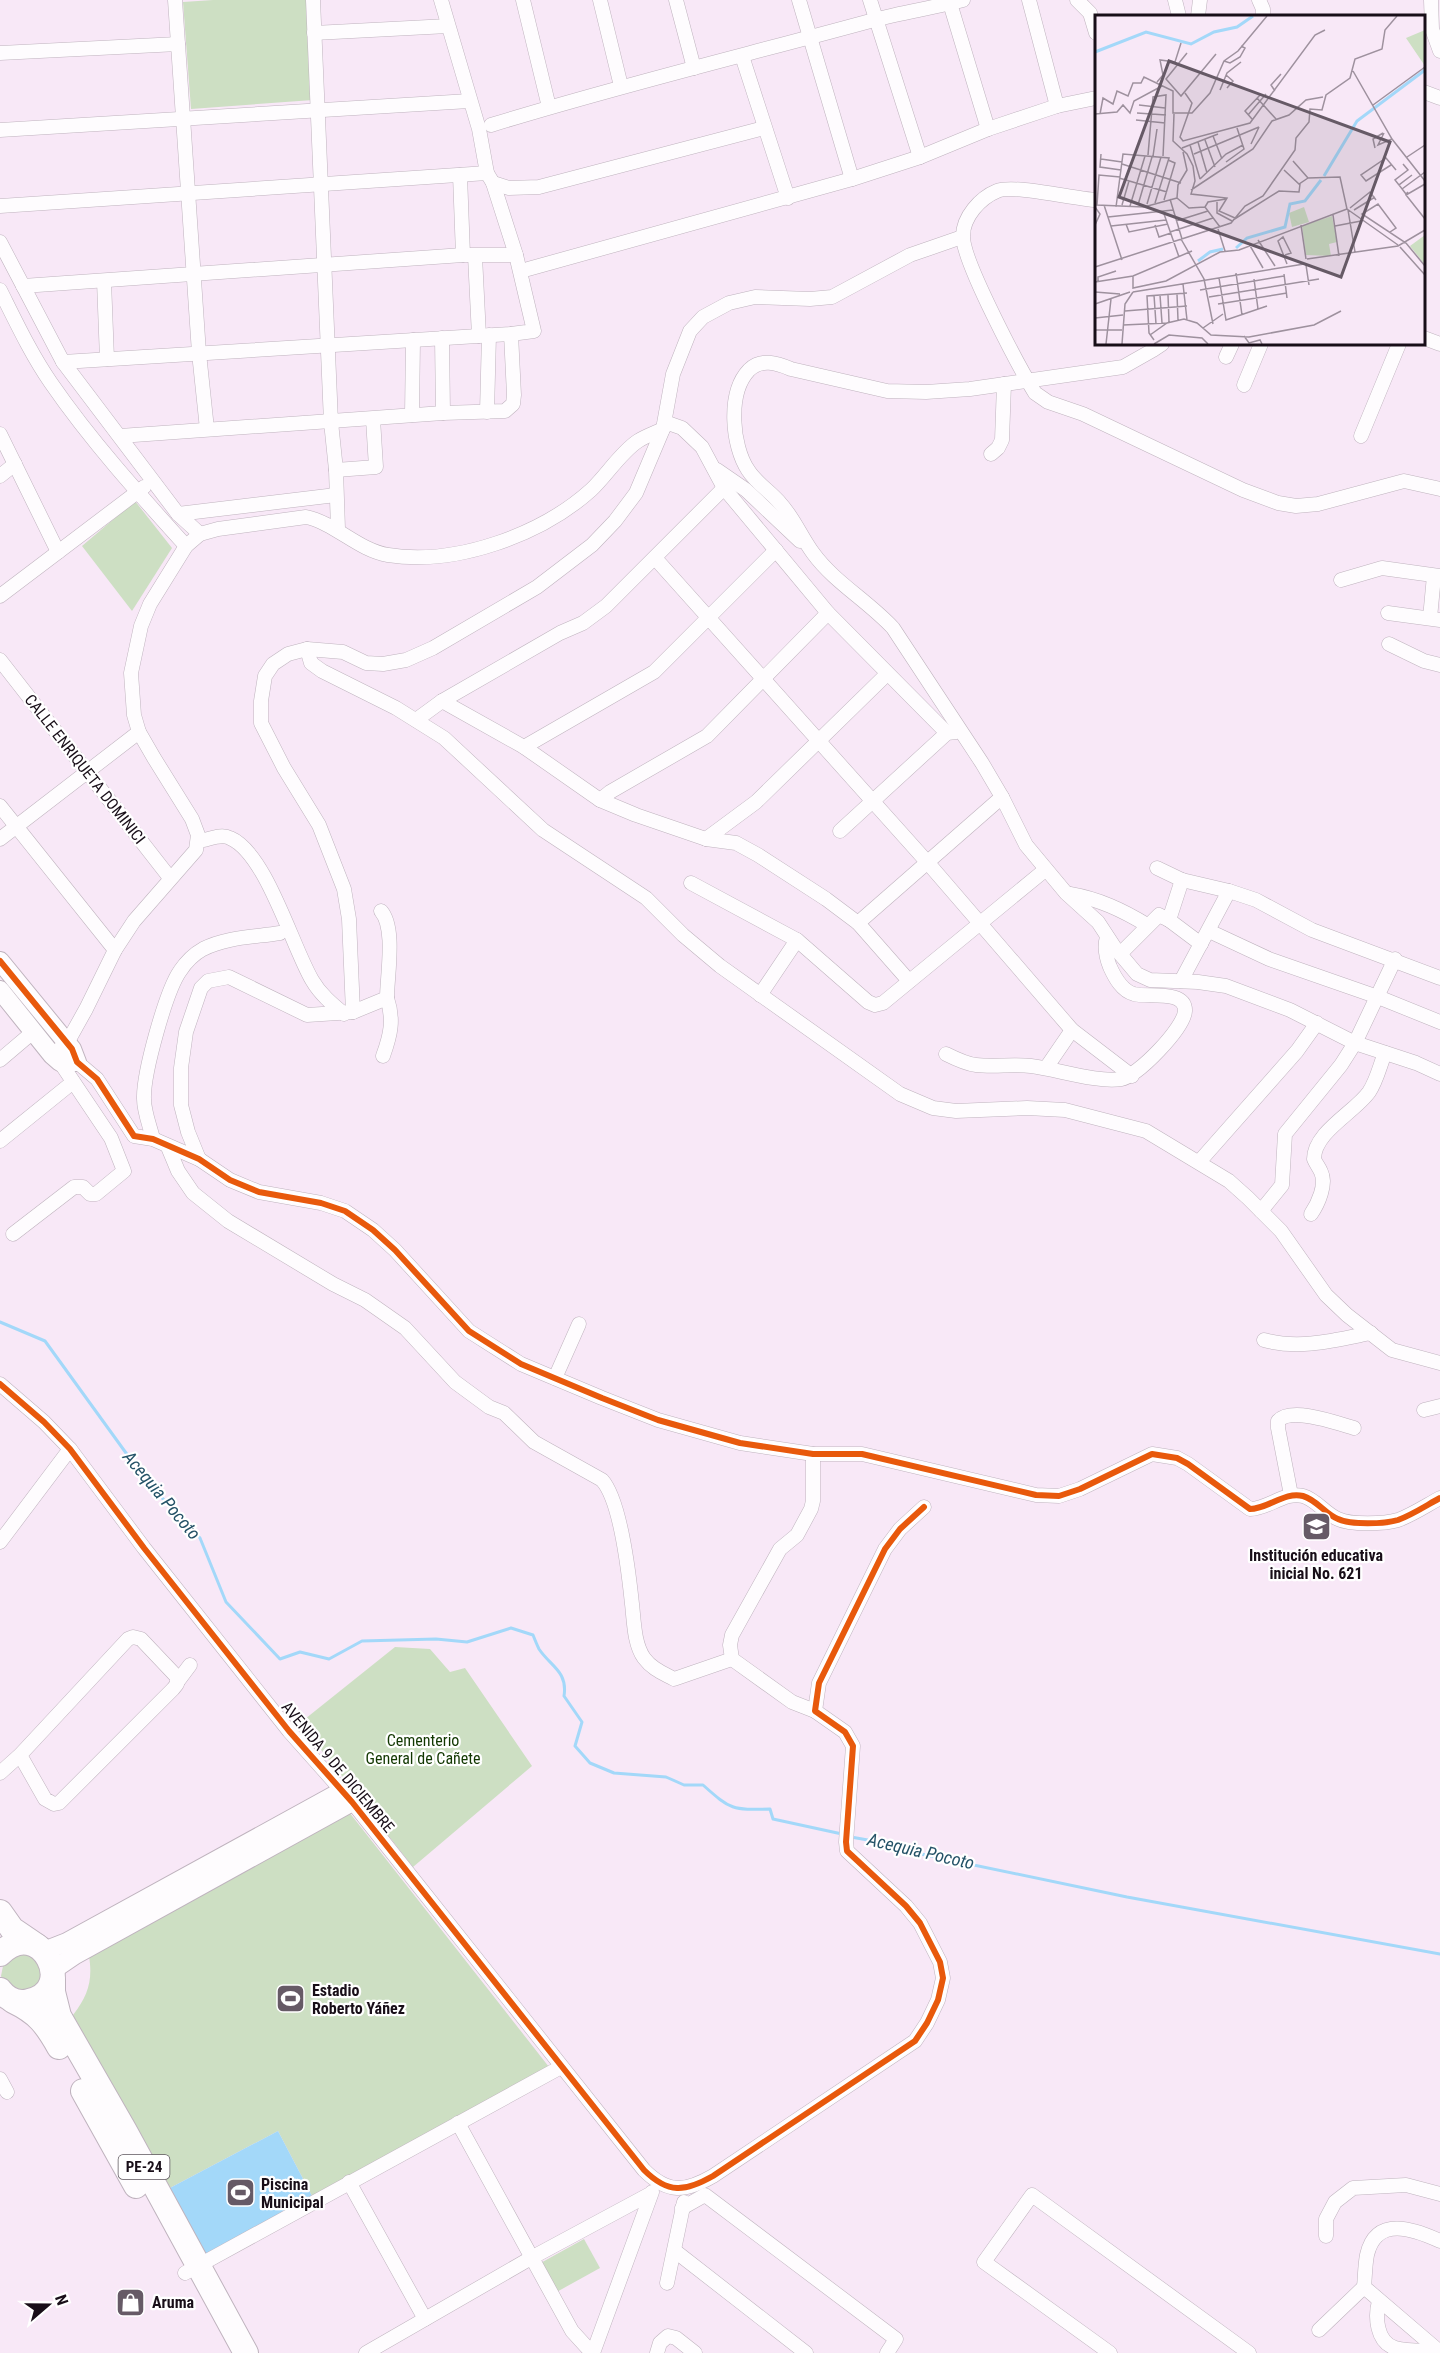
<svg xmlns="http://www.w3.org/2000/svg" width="1440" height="2353" viewBox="0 0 1440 2353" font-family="'Roboto Condensed',sans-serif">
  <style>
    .green { fill: #cddfc3 }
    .water { fill: #a3d8f9 }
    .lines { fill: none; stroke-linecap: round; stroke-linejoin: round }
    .stream { stroke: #a3d8f9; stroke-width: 3 }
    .street-casing { stroke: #bfb3be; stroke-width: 15 }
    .secondary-casing { stroke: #bfb3be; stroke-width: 20 }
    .highway-casing { stroke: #bfb3be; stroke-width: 26 }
    .street { stroke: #fefcfe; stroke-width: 14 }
    .secondary { stroke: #fefcfe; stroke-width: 18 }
    .highway { stroke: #fefcfe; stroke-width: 24 }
    .cycleway-casing { stroke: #fff; stroke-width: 10 }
    .cycleway { stroke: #e8590c; stroke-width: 6 }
    .labels { text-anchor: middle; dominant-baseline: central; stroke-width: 4.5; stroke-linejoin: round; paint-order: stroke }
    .shield { fill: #fff; stroke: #5d565d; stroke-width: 1.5 }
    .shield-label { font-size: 15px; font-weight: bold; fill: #180e18 }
    .street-label { font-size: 16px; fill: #180e18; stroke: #fff }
    .poi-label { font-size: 16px; font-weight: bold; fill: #180e18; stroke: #fff; text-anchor: start }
    .park-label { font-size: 16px; fill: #113700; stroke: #fff }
    .water-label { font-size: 18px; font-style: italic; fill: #245267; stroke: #fff }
    .inset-river { fill: none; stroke: #a3d8f9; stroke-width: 3 }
    .inset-road { fill: none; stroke: #9e919e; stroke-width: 1.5 }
    .view { fill: #665a66; fill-opacity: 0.15; stroke: #665a66; stroke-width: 3 }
    .inset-edge { fill: none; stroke: #180e18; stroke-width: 3 }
  </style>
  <rect width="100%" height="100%" fill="#f8e8f7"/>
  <!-- green -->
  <g class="green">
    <polygon points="213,0 306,0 313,100 191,109 183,2"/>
    <polygon points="135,501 172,548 132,611 82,546"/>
    <polygon points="395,1647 430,1649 450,1672 465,1668 532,1766 413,1867 300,1723"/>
    <path d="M349,1812l200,255 -237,129 -34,-65 -110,58 -95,-174c15,-19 20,-35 16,-59z"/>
    <polygon points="31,1951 47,1975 28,1995 4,1984 1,1976 4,1961"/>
    <polygon points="584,2239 600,2268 553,2294 537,2265"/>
  </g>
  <!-- water -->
  <polygon class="water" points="278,2131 312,2196 204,2255 168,2189"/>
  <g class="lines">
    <!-- stream -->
    <g class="stream">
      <path d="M0,1322l45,19 102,141 53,56 26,64 54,57 20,-7 29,7 33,-18 74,-2 31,3 44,-14 22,7c2,5 4,10 6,14 11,17 29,22 25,47l18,26 -7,24 15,17 24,10 52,4 18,8h19c28,25 29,25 67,24l3,10 69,15"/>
      <polyline points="851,1837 890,1844 897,1849 1127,1897 1440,1954"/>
    </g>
    <defs>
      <g id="street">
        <polyline points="175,0 199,353 207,429"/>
        <polyline points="313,0 331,422 336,470 338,529"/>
        <polyline points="523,0 549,107"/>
        <polyline points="600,0 621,86"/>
        <polyline points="676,0 694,68"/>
        <polyline points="799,0 852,179"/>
        <polyline points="870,0 920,157"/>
        <polyline points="949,0 988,129"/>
        <polyline points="1029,0 1057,106"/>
        <polyline points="1077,0 1090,13 1096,33"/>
        <polyline points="1175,0 1179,16"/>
        <polyline points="1259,0 1263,9 1263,16"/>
        <polyline points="1431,0 1432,29 1440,51"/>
        <polyline points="1198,16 1200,0"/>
        <polyline points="314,33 448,26"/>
        <polyline points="0,53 178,44"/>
        <polyline points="742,56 788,198"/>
        <polyline points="1424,92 1440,98"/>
        <path d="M491,125c126,-39 255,-70 383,-105 29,-8 59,-12 89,-20"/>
        <polyline points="0,130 469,101"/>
        <polyline points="460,175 463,255"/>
        <polyline points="493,183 509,188 539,187 764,128"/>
        <path d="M1096,200c-22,-1 -82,-16 -99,-9 -17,7 -34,26 -34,45 -1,24 57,133 72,157l13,9 35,12 160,76 35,13 18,3 22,-2 86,-23 36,8"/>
        <polyline points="0,206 487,173"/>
        <polyline points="0,242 63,362 178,514 200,534"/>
        <polyline points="475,256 479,336"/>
        <polyline points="528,269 852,179 920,157 988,129 1057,106 1096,98"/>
        <polyline points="104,281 107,359"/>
        <polyline points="23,286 463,255 516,255"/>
        <path d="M0,290c16,32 31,64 51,93 40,58 88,111 135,163"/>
        <polyline points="442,338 443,413"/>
        <polyline points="1424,338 1440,344"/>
        <path d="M1162,344l-9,6 -30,17 -153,22 -44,3 -39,-1 -96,-22c-14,-6 -30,-11 -42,1 -22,23 -17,76 -1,100 8,13 23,22 32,33 14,15 21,34 33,50 21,29 55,48 80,75l89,135 20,34 24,48 40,48 32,29 17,26 22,26 13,6 48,2 28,4 64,24 65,33 61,20 24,11"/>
        <polyline points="1226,357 1232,344"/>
        <polyline points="63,362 511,334 534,331 516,255 493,183 487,173 479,129 441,0"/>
        <polyline points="1244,385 1261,344"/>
        <polyline points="487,412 489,335"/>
        <polyline points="412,415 413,340"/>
        <polyline points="665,422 682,428 702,447 724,488 828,613 947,733"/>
        <polyline points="0,434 58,552"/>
        <polyline points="120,436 443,413 505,411 513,404 514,395 511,334"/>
        <polyline points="1361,436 1399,344"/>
        <polyline points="991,454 998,448 1002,440 1004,384"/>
        <polyline points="336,470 376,467 373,419"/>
        <polyline points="717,470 746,490 800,541"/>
        <polyline points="0,476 15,464"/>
        <polyline points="178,514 336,495"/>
        <polyline points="655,558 928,863 1072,1030 1132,1076"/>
        <polyline points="1341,580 1382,568 1440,576"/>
        <polyline points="0,596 144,487"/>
        <polyline points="1388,613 1440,620"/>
        <polyline points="1430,618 1434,576"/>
        <polyline points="1389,644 1424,661 1440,665"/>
        <polyline points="307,649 311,663 322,671 396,708 444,738 543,830 646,898 683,935 720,966 900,1094 933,1108 956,1111 1027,1108 1065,1110 1146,1131 1229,1181 1248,1198 1281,1231 1326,1295 1347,1315 1392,1350 1440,1363"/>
        <polyline points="0,660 170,878"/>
        <polyline points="442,701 524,747 600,800 636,815 706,839 736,843 758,855 826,899 858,923 909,981"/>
        <polyline points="416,720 442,701 560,633 583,623 606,606 724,488"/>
        <polyline points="524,747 654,672 776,550"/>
        <polyline points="600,800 610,792 707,736 828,613"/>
        <polyline points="0,806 115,950"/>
        <polyline points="840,831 947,733 956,732"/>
        <polyline points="0,839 139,732"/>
        <polyline points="706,839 756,802 887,674"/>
        <path d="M199,841c9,-1 22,-8 31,-3 36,15 62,108 82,142 8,14 20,24 32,34"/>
        <polyline points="1157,868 1182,880 1229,891"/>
        <polyline points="691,883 797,940 868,1002 875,1005 883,1003 1045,870"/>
        <path d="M1070,894c29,5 52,16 77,31"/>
        <polyline points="1169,920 1182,880"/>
        <polyline points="858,923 1002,797"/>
        <polyline points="1209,931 1269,959 1378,997 1440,1022"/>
        <polyline points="1121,953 1159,915 1169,920 1201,944"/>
        <polyline points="1181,981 1229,891 1256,900 1312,930 1440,978"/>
        <polyline points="760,995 797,940"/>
        <path d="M353,1012l34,-14c0,-22 9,-70 -6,-87"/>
        <path d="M946,1054c10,5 20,10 30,11 18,2 37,-1 55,1 25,3 67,17 90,13 17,-3 63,-51 64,-68 1,-22 -39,-13 -51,-17 -12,-3 -19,-16 -24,-27 -4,-10 -6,-20 -3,-30"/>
        <path d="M52,1055l15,-12 19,-34 29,-59 19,-29 62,-71 2,-15 -6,-16 -38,-61 -15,-26 -5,-17 -3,-42 10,-47 9,-22 36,-58 14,-12 18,-5 88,-12c29,6 52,33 82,38 67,11 153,-20 203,-65 15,-14 30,-38 47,-49 8,-5 17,-8 25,-12"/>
        <path d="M383,1056c8,-22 11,-37 4,-58"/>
        <polyline points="0,1060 33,1032"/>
        <path d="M77,1062l20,17 37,57 19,3 46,20 31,21 29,12 62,11 24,8 28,19 22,20 74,81 52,33 81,34 56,22 82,23 73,11h49l174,41 23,1 21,-7 72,-35 25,4 11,6 62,45c18,0 35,-18 53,-13 14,4 22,18 35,23 12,6 47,5 60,1 14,-5 29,-15 42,-22"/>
        <polyline points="1046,1068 1072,1030"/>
        <path d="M153,1139c-3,-13 -9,-27 -9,-40 -1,-25 22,-108 36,-128 6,-9 14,-17 23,-22 23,-12 52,-12 77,-16"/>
        <polyline points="0,1141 73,1082"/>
        <path d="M168,1147l10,24 15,22 35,28 105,63 32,16 40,28 50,54 34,25 15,6 30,29 68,38c19,21 27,95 30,124 2,17 2,40 12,54 8,11 19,15 30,21l58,-20"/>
        <polyline points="199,1159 188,1132 181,1105 181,1068 186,1032 201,988 208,981 229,977 307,1015 353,1012 349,919 344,889 319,825 284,768 261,723 261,701 265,676 273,664 288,654 307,649 343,652 366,663 383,664 406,660 433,648 537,587 592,545 615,521 636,493 663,429 673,374 690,331 703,317 729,303 755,297 810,299 832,297 910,255 962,237"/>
        <polyline points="1199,1162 1297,1051 1317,1023"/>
        <polyline points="1261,1211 1282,1185 1285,1134 1341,1065 1355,1043 1395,959"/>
        <path d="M1311,1214c7,-10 16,-30 10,-42 -2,-5 -5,-8 -7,-13 0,-27 41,-47 55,-67 8,-12 11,-27 16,-39"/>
        <polyline points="13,1234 74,1187 83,1187 90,1194 96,1194 124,1171 111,1138 60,1062"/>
        <path d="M1264,1340c36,10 72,0 107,-7"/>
        <polyline points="555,1378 579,1324"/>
        <path d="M0,1384l44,38 26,27 74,99 145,183 63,71 292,368c24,24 41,22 69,6l202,-135 12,-18 11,-23 5,-22 -3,-16 -20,-39 -14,-17 -59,-55 -1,-9 7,-96 -8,-14 -30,-21 4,-28 66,-134 15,-20 24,-22"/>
        <polyline points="1424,1410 1440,1406"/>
        <polyline points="813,1454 813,1501 811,1509 797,1535 780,1549 732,1635 730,1645 732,1659 792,1702 815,1711"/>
        <path d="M1291,1495l-13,-67v-7c13,-15 59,2 76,7"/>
        <polyline points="0,1542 70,1449"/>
        <polyline points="178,1681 190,1665"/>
        <polyline points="0,1773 20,1755 128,1639 133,1637 141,1639 177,1677 177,1684 173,1689 59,1803 54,1804 45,1799 20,1755"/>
        <polyline points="0,2079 7,2092"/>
        <polyline points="458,2123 572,2331 592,2353"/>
        <polyline points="349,2182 425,2319"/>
        <polyline points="682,2208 705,2195 896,2339 887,2353"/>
        <polyline points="1326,2236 1326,2219 1335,2202 1353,2188 1406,2185 1440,2194"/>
        <path d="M1440,2241c-26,-12 -64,-26 -73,14 -2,10 -2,22 -3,32l76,65"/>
        <polyline points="675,2251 806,2353"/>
        <polyline points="185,2273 561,2067"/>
        <polyline points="667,2283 684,2202"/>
        <path d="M1379,2301c-4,15 -3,41 16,47 13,4 30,2 44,3"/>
        <polyline points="1319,2330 1364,2287"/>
        <polyline points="366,2353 531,2258 650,2194"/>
        <polyline points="593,2353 652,2192"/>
        <polyline points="657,2353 660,2343 668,2336 676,2338 695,2353"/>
        <polyline points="1110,2353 984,2262 1032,2195 1249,2353"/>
      </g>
      <g id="secondary">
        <polyline points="0,961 72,1049 77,1062 60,1062 52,1055 0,990"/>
        <polyline points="44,1951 67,1942 342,1791"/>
        <polyline points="53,1970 75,1955 352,1802"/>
      </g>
      <g id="highway">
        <polyline points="0,1912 12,1929 37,1946"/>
        <path d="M0,1954c40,-40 79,36 29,47 -11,3 -22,-2 -29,-11"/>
        <polyline points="53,1979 53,1992 59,2016 125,2131 246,2353"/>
        <path d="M13,2001c25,12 33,23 46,46"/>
        <polyline points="83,2091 136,2186"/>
      </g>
    </defs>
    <!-- street casing -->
    <use href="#street" class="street-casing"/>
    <!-- secondary casing -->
    <use href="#secondary" class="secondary-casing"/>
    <!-- highway casing -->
    <use href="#highway" class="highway-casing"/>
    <!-- street -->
    <use href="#street" class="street"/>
    <!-- secondary -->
    <use href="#secondary" class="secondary"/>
    <!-- highway -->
    <use href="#highway" class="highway"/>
    <defs>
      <g id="cycleway">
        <path d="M0,961l72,88 5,13 20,17 37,57 19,3 46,20 31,21 29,12 62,11 24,8 28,19 22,20 74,81 52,33 81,34 56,22 82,23 73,11h49l174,41 23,1 21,-7 72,-35 25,4 11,6 62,45c18,0 35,-18 53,-13 14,4 22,18 35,23 12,6 47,5 60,1 14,-5 29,-15 42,-22"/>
        <path d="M0,1384l44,38 26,27 74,99 145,183 63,71 292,368c24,24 41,22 69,6l202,-135 12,-18 11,-23 5,-22 -3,-16 -20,-39 -14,-17 -59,-55 -1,-9 7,-96 -8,-14 -30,-21 4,-28 66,-134 15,-20 24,-22"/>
      </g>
    </defs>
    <!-- cycleway casing -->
    <use href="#cycleway" class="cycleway-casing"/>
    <!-- cycleway -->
    <use href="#cycleway" class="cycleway"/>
  </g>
  <!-- icons -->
  <defs>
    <symbol id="school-square" viewBox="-11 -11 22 22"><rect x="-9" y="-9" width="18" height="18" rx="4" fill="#665a66" stroke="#fff"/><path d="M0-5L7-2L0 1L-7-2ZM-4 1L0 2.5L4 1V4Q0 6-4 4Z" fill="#fff"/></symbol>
    <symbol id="stadium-square" viewBox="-11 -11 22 22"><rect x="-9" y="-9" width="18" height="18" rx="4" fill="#665a66" stroke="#fff"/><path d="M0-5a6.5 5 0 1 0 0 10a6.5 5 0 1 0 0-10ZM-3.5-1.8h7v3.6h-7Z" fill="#fff"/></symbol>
    <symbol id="shop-square" viewBox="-11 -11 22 22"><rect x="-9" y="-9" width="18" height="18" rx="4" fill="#665a66" stroke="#fff"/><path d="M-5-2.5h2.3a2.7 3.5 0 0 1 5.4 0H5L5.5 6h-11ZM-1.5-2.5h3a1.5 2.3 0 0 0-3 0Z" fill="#fff"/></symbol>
  </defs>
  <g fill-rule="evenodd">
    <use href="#school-square" x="1300" y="1510" width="33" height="33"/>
    <use href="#stadium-square" x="274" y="1982" width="33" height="33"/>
    <use href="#stadium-square" x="224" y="2176" width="33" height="33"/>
    <use href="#shop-square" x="114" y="2286" width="33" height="33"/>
  </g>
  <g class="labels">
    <!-- shield labels -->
    <rect class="shield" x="118.5" y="2155" width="51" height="24" rx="4.5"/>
    <g class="shield-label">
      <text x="144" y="2167">PE-24</text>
    </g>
    <!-- street labels -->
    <g class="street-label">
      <text transform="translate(85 769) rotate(52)">CALLE ENRIQUETA DOMINICI</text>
      <text transform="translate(338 1767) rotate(50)">AVENIDA 9 DE DICIEMBRE</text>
    </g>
    <!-- poi labels -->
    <g class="poi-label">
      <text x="1316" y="1555" text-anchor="middle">Institución educativa<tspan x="1316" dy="18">inicial No. 621</tspan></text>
      <text x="312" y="1990">Estadio<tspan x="312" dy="18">Roberto Yáñez</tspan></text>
      <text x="261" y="2184">Piscina<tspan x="261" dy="18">Municipal</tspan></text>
      <text x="152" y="2302">Aruma</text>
    </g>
    <!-- park labels -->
    <g class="park-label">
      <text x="423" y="1740">Cementerio<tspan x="423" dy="18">General de Cañete</tspan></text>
    </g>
    <!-- water labels -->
    <g class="water-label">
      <text transform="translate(162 1495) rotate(50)">Acequia Pocoto</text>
      <text transform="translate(921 1851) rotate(13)">Acequia Pocoto</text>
    </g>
  </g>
  <!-- overview -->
  <g transform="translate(1095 15)">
    <rect width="330" height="330" fill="#f8e8f7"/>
    <path d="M330,15v36l-19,-28zM209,192l5,15 -17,5 -3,-14zM237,201l5,26 -8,2 2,12 -25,-1 -4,-29zM330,220v30l-15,-19z" fill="#cddfc3"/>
    <path class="inset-river" d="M0,37l51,-20 45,12 23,-12 23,-5 16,-11M229,161l33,-55 68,-51M141,233l11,-10 38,-11 5,-23 15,-3 16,-21M103,246l12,-9 13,-3"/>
    <path class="inset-road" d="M92,38l-21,26 15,17 35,-42M129,46l6,2 10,-6 5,-9 -4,-2M258,56l39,68 33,42M131,60l7,6 -6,7M62,67l6,-7 -3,-15 15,2 6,-19M125,75l7,-17 14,-11M180,76l-4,-6 10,-11M90,78l7,10 -12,34 3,4 67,-18 65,-88 10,-5M162,83l19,21M44,90l26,3M278,90l52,-38M42,98l29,2M0,99l22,-2 6,-7 7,8 4,-12 28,-15M5,99l3,-16 10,6 4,-13 11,5 5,-13h8l3,-6 29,14v22h19l18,-20 14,-32 14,-10 29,-35M79,99l-1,27 14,13 6,12 2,15 -4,13 36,4 -8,13 16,7M153,100l18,-21M157,104l-7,-8 16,-17M41,105l29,3M289,118l-6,12 14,-6M118,121l9,23M110,125l10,27M103,127l9,31M156,129l8,-17M95,130l10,34M87,133l36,-14M280,133l-2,-9 10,-6M88,137l4,18 -9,15 -1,13 12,10 16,-1 15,20M6,139l-1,13 21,3M99,139l65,-27M53,140l5,-58 13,-2 -3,61M58,141l4,-27M312,142l18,-12M6,144l21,3M131,147l18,-13 -7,-21M27,149l59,19M296,150l-25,16 -5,-6 25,-17 10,12M189,155l15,14 9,-6M25,162l-21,-2 -2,30 47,2 33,-9M24,163l48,14M105,164l26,-25 17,-9M330,169l-19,11 19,24M304,170l-4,-5 13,-10 -5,-6M307,174l23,-17M96,175l62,-41 19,-28 17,-6 17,-15 17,-3M313,177l-2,2 -7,-9 13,-10M75,184l12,40M69,185l11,-37 -7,-3M122,187v11l15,8M52,189l14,-47M9,190l18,55M27,190l7,-24M43,190l14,-48M35,191l15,-50M0,192l5,7 -5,11M21,192l7,-53 46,4 -14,45M110,192l3,-5 18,-3M255,193l20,-16 6,8M252,194l51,36M253,195l7,42M259,195l21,-13M68,196l16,46M238,200l6,41M13,202l65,-7M138,205l46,-29 20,1 1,-8M81,206l32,-10M31,209l3,8 39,-8M60,210l4,12 12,-4M206,210l5,34M16,211l55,-6M240,211l26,-5M123,214l7,22M75,217l43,-14M295,217l6,-4 -18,-24 -16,10 44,29 19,23M86,224l23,40 9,45M163,225l17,26M154,229l14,24M305,232l25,28M190,240l6,-2 -8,-16 -5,4 9,23M212,244l91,-13 27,-16M211,250l3,20M0,252l136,-44 14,-17 18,-10 32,-46 1,-12 13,-16 1,-13 12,1 4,-15 24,-17 5,-19 27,-10 3,-19 12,-14M141,258l6,42M189,259l3,24M38,261v12l33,-7 54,-29 19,-2 108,-41 -7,-32 -32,1 -15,-17M124,263l7,42 41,-14M159,264l4,30M0,267l38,-6 59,-25M3,267v-5l18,-6M88,269l4,36M105,275l84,-14M0,277l25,2M38,277l171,-28M82,279l1,26M59,280l2,29M65,280l2,28M73,280l1,27M114,282l110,-18M0,289l35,-12M123,289l69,-11M30,296l62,-5M0,303l28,-3M28,310l44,-2M108,313l20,-14M0,315h27M55,320l17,-12 17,-4 13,4 14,12 38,2 65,-12 27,-14M149,321l5,7 11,-3 2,4M59,325l-5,-7 -2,-37 40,-3M11,329l5,-45M27,329l3,-40 8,-12M59,329l15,-9 33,3 6,6"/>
    <path class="view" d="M74,46l221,81 -49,135 -222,-80z"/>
    <rect width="330" height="330" class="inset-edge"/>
  </g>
  <!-- north arrow -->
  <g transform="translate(48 2305) rotate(70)" stroke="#ffffff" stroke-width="4.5" paint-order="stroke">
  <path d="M0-4.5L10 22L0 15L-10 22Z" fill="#180e18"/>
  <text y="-9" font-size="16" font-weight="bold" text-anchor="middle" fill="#180e18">N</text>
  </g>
</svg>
